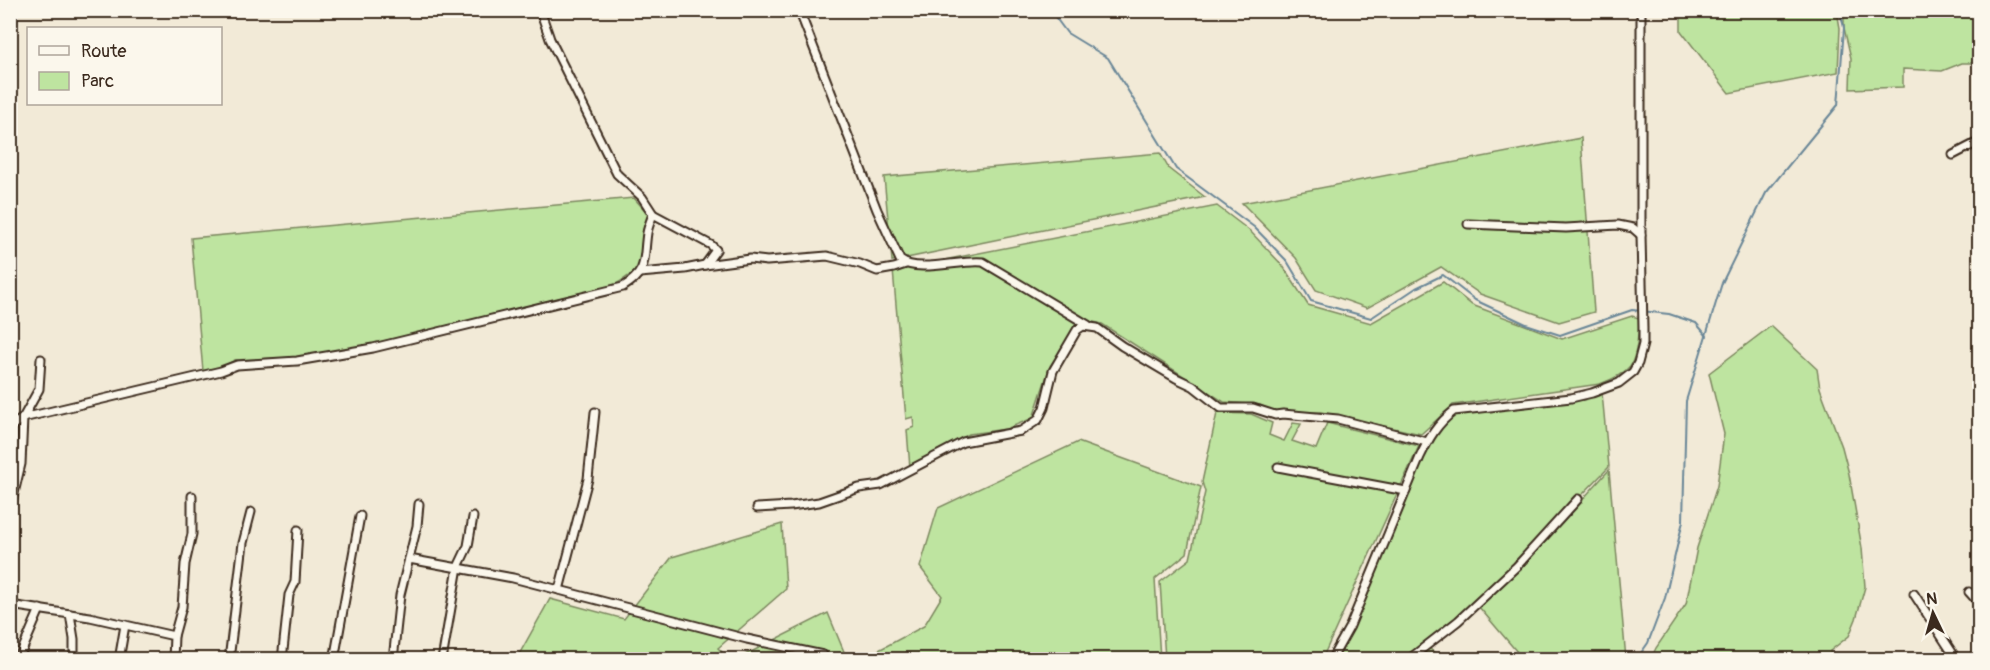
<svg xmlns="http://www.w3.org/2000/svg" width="1990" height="670" viewBox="0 0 1990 670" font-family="Pangolin,sans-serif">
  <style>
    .green { fill: #bee4a0; stroke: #7c875f; stroke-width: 1.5 }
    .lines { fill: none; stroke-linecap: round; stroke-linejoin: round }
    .stream { stroke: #698697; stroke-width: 2 }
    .minor-casing { stroke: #3b2a1e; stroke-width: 11 }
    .minor { stroke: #fbf7ec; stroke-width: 7 }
  </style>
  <rect width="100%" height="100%" fill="#f2ead7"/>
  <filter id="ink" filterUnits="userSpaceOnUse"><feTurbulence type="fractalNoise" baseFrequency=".0167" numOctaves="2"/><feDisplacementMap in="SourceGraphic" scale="12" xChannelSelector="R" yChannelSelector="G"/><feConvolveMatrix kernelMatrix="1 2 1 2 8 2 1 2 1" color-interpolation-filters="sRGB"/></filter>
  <g filter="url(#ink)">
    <!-- green -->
    <g class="green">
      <polygon points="1681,11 1837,11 1840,28 1838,72 1729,93 1681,31"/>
      <polygon points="1844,11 1979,11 1979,63 1962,63 1942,71 1903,69 1903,87 1850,89 1851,58 1844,28"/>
      <polygon points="1581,138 1594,312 1559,322 1480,294 1441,267 1367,308 1316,290 1296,258 1242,203"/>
      <polygon points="1160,153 1169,169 1205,197 892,261 884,177"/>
      <path d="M634,198l15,17 -6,15 -4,38c-20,16 -29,21 -55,24l-211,52 -74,13 -64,3 -17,9 -15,2 -12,-133z"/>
      <path d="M1217,206l33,25 33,35 25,39 63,18 72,-41 29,23 90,34 70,-23 7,2c0,12 -2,38 -9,48 -7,9 -19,14 -30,18l-147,21 -32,29 -100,-22 -43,1 -18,-8 -36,-3 -122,-78 -21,-5 -31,47 -17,52 -27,11 -37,5 -59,34 -3,-38 7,-3 -1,-10 -7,2 -13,-149z"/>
      <polygon points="1771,326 1817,369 1820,388 1842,447 1849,474 1862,548 1865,587 1856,619 1849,636 1830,651 1832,659 1651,659 1656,648 1686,604 1697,548 1717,486 1724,434 1709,373"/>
      <polygon points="1602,393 1609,467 1515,564 1453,621 1402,659 1334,660 1388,543 1398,512 1434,435 1442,424 1455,414 1575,400"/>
      <polygon points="1217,413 1251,414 1272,423 1269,435 1284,441 1293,423 1301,424 1292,441 1316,449 1327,423 1419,446 1322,659 1165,659 1160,582 1190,559 1205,492 1202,482"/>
      <polygon points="1078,442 1201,487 1187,553 1155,579 1160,659 862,659 924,626 942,596 920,567 938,508"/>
      <polygon points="1609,470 1626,659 1523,659 1479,607 1520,569"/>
      <polygon points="782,524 786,589 718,648 729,659 516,660 550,599 624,619 672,557"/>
      <polygon points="828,613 847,659 735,660"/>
      <polygon points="1429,648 1442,659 1414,659"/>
    </g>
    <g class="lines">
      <!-- stream -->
      <g class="stream">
        <polyline points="1050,10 1067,33 1108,58 1176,169 1254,227 1287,261 1311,301 1371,318 1416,288 1443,275 1475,300 1526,324 1560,335 1632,310 1669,314 1696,323 1707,336"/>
        <polyline points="1636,660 1648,643 1665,598 1683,521 1686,401 1722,283 1766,193 1838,105 1844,28 1840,10"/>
      </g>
      <defs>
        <g id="minor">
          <polyline points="540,10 550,39 617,174 642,197 653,214 711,245 716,250 705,265 750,259 767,261 827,256 860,264 877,271 894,268 906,264"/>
          <path d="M799,10l78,200 23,50c18,14 61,-1 83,2l105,63"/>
          <polyline points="1953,155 1980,141"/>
          <polyline points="1468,224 1566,228 1618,225 1633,228 1641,235"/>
          <polyline points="640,273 685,269 705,265"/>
          <path d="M10,427l13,-9 198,-47 16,-6 60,-4 76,-13 250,-61c26,-16 20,-28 24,-54 1,-6 4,-13 6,-19"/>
          <polyline points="1278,467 1406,491"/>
          <polyline points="757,508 791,506 819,502 859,488 881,485 963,442 1021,431 1038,420 1044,408 1053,371 1077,330 1083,326 1097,328 1122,346 1176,378 1193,386 1221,408 1253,408 1275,415 1283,414 1338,419 1427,442"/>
          <polyline points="10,510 21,464 23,418 39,389 41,359"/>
          <polyline points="409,559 513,578 747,639 823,655"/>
          <polyline points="559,590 588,479 595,412"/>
          <polyline points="1969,592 1980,604"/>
          <polyline points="1914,594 1957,660"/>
          <polyline points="10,605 90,617 174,636 173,660"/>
          <polyline points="70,614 74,639 74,660"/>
          <polyline points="174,636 182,607 185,564 192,534 192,496"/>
          <polyline points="18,660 40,609"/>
          <polyline points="119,660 125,625"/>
          <polyline points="229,660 243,543 251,512"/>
          <polyline points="282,660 289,595 295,582 298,530"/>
          <polyline points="334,660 360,516"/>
          <polyline points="393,660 400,595 417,526 419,504"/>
          <polyline points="442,660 458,567 468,546 473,517"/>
          <path d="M1331,660l19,-34 70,-169c9,-19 17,-33 34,-46l117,-13 21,-5 27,-10 14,-11 5,-9 5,-19v-16l-2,-93v-225"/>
          <polyline points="1408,660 1458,621 1517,566 1578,499"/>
        </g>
      </defs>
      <!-- minor casing -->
      <use href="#minor" class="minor-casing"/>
      <!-- minor -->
      <use href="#minor" class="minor"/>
    </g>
  </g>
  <!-- margin -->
  <rect width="1990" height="670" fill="none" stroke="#fbf7ec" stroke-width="36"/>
  <rect x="18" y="18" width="1954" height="634" fill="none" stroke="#3b2a1e" stroke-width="2" filter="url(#ink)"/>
  <!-- legend -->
  <rect x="27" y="27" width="195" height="78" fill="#fbf7ec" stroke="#aea59a" stroke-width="1.5"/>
  <rect x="39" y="46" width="30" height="9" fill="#fbf7ec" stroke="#aea59a" stroke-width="1.5"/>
  <text x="81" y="57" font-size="18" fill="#3b2a1e">Route</text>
  <rect x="39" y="72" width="30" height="18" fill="#bee4a0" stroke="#aea59a" stroke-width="1.5"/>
  <text x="81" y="87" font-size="18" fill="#3b2a1e">Parc</text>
  <!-- north arrow -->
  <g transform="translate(1933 613) rotate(355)" stroke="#fbf7ec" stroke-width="4.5" paint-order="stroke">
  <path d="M0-4.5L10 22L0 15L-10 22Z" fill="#3b2a1e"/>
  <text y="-9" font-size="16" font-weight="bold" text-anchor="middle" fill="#3b2a1e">N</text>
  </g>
</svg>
